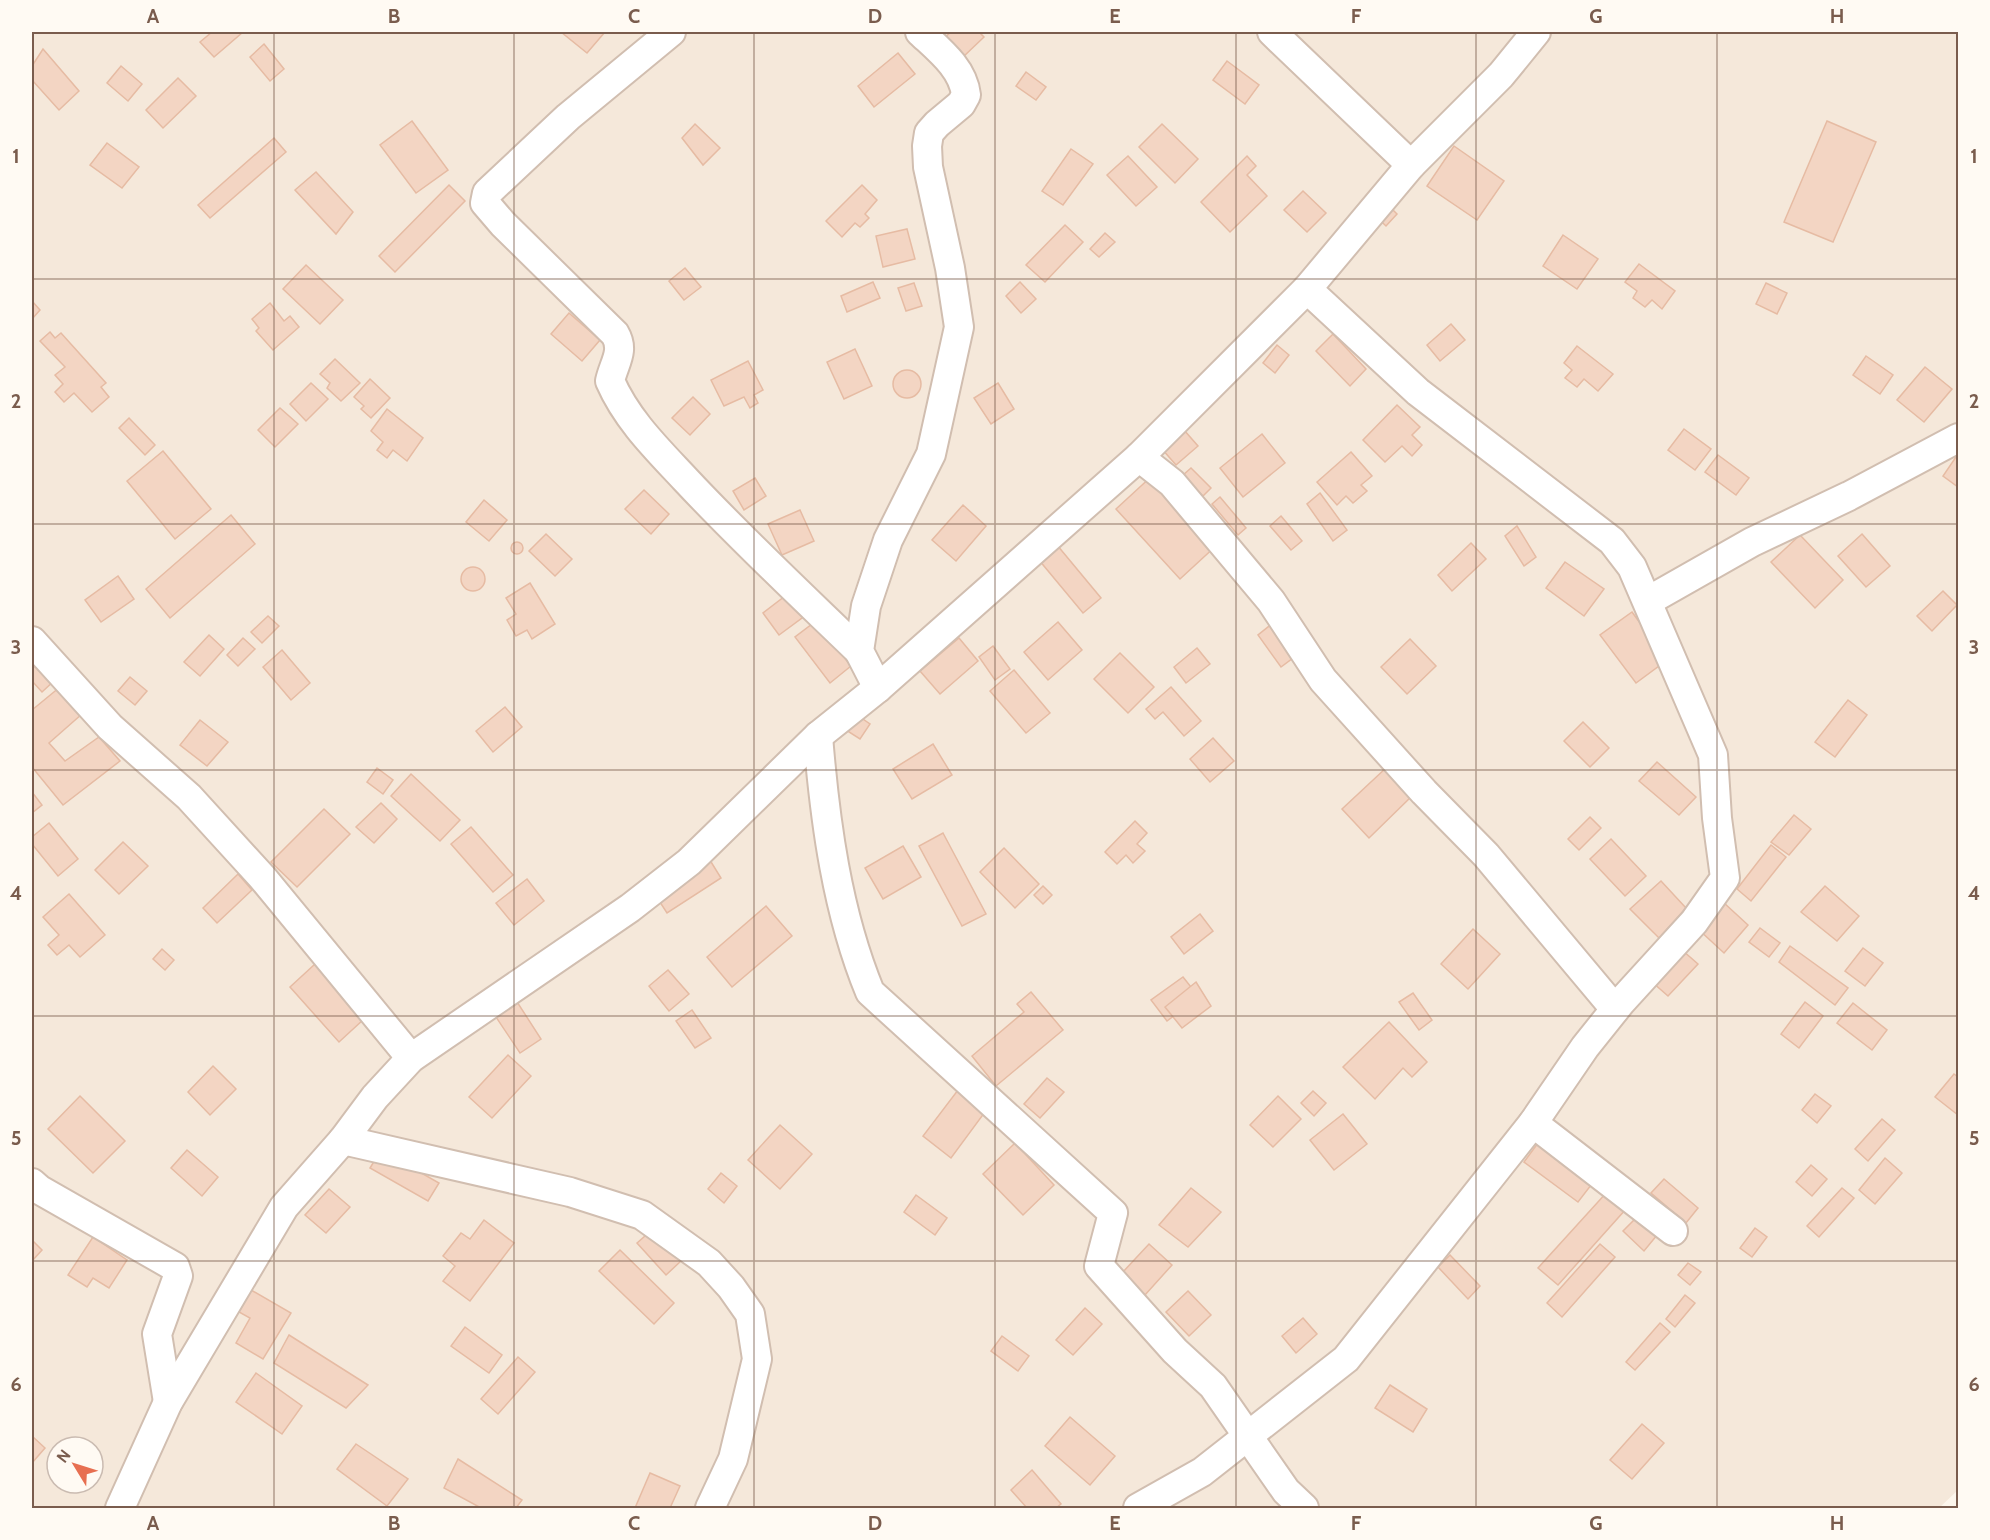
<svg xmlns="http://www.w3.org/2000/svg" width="1990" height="1540" viewBox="0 0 1990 1540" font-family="Cabin,sans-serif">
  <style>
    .residential { fill: #f5e8da; fill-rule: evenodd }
    .building { fill: #f3d5c3; stroke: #e6bba3; stroke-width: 1.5 }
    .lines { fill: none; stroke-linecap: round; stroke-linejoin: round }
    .street-casing { stroke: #d1beb0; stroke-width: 32 }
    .street { stroke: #fff; stroke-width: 28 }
    .grid { fill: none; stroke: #7a5c4d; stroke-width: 1.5; stroke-opacity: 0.55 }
    .neatline { fill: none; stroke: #7a5c4d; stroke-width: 2 }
    .grid-label { font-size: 20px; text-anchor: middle; font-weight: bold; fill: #7a5c4d }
  </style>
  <rect width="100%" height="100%" fill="#fdf6ec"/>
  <!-- residential -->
  <path class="residential" d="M32,32h1926v1458l-19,18h-1907zM57,1447h36v36h-36z"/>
  <!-- building -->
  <g class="building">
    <polygon points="212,32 243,32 214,57 200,42"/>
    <polygon points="561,32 605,32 587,53"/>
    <polygon points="951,32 979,32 984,37 962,58 944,38"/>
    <polygon points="264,44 284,69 270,81 250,57"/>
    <polygon points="43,49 79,91 59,110 32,80 32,66"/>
    <polygon points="898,53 915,74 874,107 858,86"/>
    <polygon points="1227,61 1259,85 1245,104 1213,80"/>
    <polygon points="121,66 142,84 128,101 107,83"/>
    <polygon points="1026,72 1046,87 1036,100 1016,86"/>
    <polygon points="178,78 196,96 163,128 146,110"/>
    <polygon points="412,121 448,170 416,193 380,145"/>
    <polygon points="1827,121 1876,142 1833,242 1784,222"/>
    <polygon points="695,124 720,148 703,165 682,138"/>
    <polygon points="1162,124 1198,159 1175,183 1139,147"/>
    <polygon points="274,138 286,152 210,218 198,205"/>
    <polygon points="107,143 139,167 122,188 90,165"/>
    <polygon points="1454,146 1504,181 1477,220 1427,186"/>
    <polygon points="1071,149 1093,164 1063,205 1042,191"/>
    <polygon points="1128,156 1157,187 1136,206 1107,175"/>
    <polygon points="1247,156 1256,166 1247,175 1267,196 1230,232 1201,202"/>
    <polygon points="316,172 353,212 336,234 295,190"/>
    <polygon points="449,185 465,201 395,272 379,256"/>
    <polygon points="862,185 877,200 865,214 869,218 860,227 855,223 842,237 826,221"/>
    <polygon points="1303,191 1326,213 1307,232 1284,210"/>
    <polygon points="1379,196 1397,214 1386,226 1367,208"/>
    <polygon points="1065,225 1083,242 1045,282 1026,265"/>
    <polygon points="907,229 915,259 883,267 876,236"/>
    <polygon points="1105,233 1115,242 1099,257 1090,249"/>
    <polygon points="1563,235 1598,259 1577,289 1543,266"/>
    <polygon points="1639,264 1675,291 1662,309 1652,300 1645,307 1633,298 1637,291 1625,282"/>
    <polygon points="306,265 343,300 320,324 283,289"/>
    <polygon points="685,268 701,287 684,300 669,281"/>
    <polygon points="873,282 880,298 847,312 841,296"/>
    <polygon points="1020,282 1036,299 1021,313 1006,296"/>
    <polygon points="914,283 922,306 906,311 898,288"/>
    <polygon points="1766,283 1787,293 1777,314 1756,304"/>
    <polygon points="32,301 40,310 32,319"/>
    <polygon points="270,303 284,321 290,316 299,327 273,350 256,331 259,328 252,319"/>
    <polygon points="569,313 600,340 582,361 551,334"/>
    <polygon points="1451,324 1465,340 1440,361 1427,345"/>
    <polygon points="50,332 55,338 61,333 106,383 101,387 109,397 92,412 74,393 64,402 55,392 63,384 55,375 65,367 40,341"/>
    <polygon points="1333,334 1366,369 1350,386 1316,351"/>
    <polygon points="1277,345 1289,355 1275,373 1263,363"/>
    <polygon points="1577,346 1613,374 1598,391 1584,379 1577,387 1565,378 1572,370 1564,363"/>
    <polygon points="855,349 872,386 844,399 827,362"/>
    <polygon points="1866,356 1893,375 1880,394 1853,375"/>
    <polygon points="335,359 360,383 341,401 327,388 330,383 320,374"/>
    <polygon points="748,361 763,390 754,395 758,403 750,408 744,397 724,406 711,380"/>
    <polygon points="1925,367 1952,389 1924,422 1897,400"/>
    <circle cx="907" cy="384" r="14"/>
    <polygon points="370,379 390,398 371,418 361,409 364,406 354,397"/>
    <polygon points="311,383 328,399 306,421 290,404"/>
    <polygon points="998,383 1014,409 991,424 974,398"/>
    <polygon points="693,397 710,414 690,435 672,418"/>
    <polygon points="1397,405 1420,427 1412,435 1422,445 1412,456 1402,446 1385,462 1363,440"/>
    <polygon points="280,408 298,424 275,447 258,430"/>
    <polygon points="387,409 423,438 407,461 393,450 387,458 377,450 383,442 371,431"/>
    <polygon points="129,418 155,445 145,455 119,428"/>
    <polygon points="1684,429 1711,449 1695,470 1668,450"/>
    <polygon points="1184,430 1198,446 1176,465 1162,449"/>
    <polygon points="1262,434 1285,463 1243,497 1220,468"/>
    <polygon points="163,451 211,509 175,539 127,481"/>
    <polygon points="1351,452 1372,476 1361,485 1367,491 1353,503 1346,496 1337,505 1317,482"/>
    <polygon points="1958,454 1958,487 1943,476"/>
    <polygon points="1718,455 1749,478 1736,495 1705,472"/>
    <polygon points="1191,468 1211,488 1203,496 1182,476"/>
    <polygon points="1154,474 1218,544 1180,579 1116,509"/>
    <polygon points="755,478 766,496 744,510 733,491"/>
    <polygon points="644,490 669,514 651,534 625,509"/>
    <polygon points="1320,493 1347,530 1333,541 1307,504"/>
    <polygon points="1220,497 1246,528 1238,535 1212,504"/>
    <polygon points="484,500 507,520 489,541 466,522"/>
    <polygon points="963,505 986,526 956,561 932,540"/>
    <polygon points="800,510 814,541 782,555 768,524"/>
    <polygon points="231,515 255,544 170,618 146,589"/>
    <polygon points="1281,516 1302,541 1291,550 1270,526"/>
    <polygon points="1517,526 1536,557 1524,566 1505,536"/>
    <polygon points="546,534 572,559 555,576 529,551"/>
    <polygon points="1862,534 1890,566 1866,587 1838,556"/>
    <polygon points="1800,535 1843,580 1815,608 1771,562"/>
    <circle cx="517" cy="548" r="6"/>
    <polygon points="1471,543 1486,559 1452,591 1438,575"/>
    <polygon points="1057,545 1101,598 1083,613 1039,560"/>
    <polygon points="1565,562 1604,589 1584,616 1546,588"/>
    <circle cx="473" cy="579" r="12"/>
    <polygon points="118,576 134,599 101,622 85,600"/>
    <polygon points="530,583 555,624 532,639 527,630 516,636 507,620 516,614 506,598"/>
    <polygon points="1943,591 1957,605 1932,631 1917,616"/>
    <polygon points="789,593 806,615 779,635 763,613"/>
    <polygon points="1632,612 1667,660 1636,683 1600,635"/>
    <polygon points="268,616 279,626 262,643 251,632"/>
    <polygon points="816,621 851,666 830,683 795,637"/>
    <polygon points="1058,622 1082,650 1048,680 1024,652"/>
    <polygon points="1273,623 1297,655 1281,667 1258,635"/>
    <polygon points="209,635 224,649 200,676 184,662"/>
    <polygon points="243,638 255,649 238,666 227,655"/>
    <polygon points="959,638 978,661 940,694 920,671"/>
    <polygon points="1410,639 1436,666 1407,694 1381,667"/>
    <polygon points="993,646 1010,669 995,680 979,657"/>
    <polygon points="1197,648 1210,664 1186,683 1174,667"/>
    <polygon points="282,650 310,683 291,700 263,667"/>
    <polygon points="1120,653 1154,687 1128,713 1094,679"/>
    <polygon points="39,662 56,679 42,692 32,681 32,669"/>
    <polygon points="1014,670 1050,713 1026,733 990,691"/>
    <polygon points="130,677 147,691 135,705 118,691"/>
    <polygon points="60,687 82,714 49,743 65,761 99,737 120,761 63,805 32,767 32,710"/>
    <polygon points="1171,687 1201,721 1184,736 1163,712 1155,719 1146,709"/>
    <polygon points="1848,700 1867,715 1835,757 1815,742"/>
    <polygon points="505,707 522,727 493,752 476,731"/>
    <polygon points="857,715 870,724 860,739 846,730"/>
    <polygon points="200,720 228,742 207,766 180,745"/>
    <polygon points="1583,722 1609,748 1590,767 1564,741"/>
    <polygon points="1213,738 1234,761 1210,782 1190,759"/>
    <polygon points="933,744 952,775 912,799 893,769"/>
    <polygon points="1657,762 1696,797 1679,815 1639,781"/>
    <polygon points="1387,767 1413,795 1369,838 1342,809"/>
    <polygon points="377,768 393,780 383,794 367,782"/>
    <polygon points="411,774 460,820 440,841 391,796"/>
    <polygon points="32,792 42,805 32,813"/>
    <polygon points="381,803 397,819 374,843 356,827"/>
    <polygon points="324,809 350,834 297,887 271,862"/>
    <polygon points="1794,815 1811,829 1789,855 1771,842"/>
    <polygon points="1590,817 1601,828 1579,850 1568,839"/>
    <polygon points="1135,821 1147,833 1137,844 1145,851 1133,863 1126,855 1117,864 1105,852"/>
    <polygon points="49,823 78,859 58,876 32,844 32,837"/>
    <polygon points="471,827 513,875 493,892 451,844"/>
    <polygon points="943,833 986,914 962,926 919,846"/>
    <polygon points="1611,839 1646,876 1625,896 1590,859"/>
    <polygon points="123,842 148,866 119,894 95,870"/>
    <polygon points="1771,845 1786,857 1751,901 1737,889"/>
    <polygon points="903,846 921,877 883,899 865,868"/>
    <polygon points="1004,848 1039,884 1015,908 980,872"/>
    <polygon points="708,857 721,878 667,913 654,893"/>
    <polygon points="238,874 252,890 217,923 203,908"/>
    <polygon points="527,879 544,901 514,925 496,903"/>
    <polygon points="1661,881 1686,908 1659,938 1630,909"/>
    <polygon points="1043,886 1052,895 1043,904 1034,895"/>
    <polygon points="1825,886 1859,916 1837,941 1801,912"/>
    <polygon points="69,894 105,935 80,957 69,945 57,955 48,945 59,935 43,917"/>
    <polygon points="1723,902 1748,925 1724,953 1698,929"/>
    <polygon points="766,906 792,936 732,987 707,957"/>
    <polygon points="1200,914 1213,931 1184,954 1171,937"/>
    <polygon points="1760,928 1780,943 1769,957 1749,942"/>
    <polygon points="1473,929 1500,954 1468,989 1441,964"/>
    <polygon points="1790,946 1848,988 1835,1005 1779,962"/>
    <polygon points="1863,948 1883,963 1865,986 1845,971"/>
    <polygon points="162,949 174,960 165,970 153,959"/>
    <polygon points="1682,950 1698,964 1668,996 1652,982"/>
    <polygon points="315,964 364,1019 339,1042 290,987"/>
    <polygon points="668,970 689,994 669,1011 649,986"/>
    <polygon points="1183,977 1199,997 1167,1021 1151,1000"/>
    <polygon points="1196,982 1211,1006 1182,1028 1165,1007"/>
    <polygon points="510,991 541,1039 520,1053 488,1005"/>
    <polygon points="1031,992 1063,1030 996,1086 972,1056 1024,1012 1017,1004"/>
    <polygon points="1413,993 1432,1020 1419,1030 1399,1002"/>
    <polygon points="1805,1002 1823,1016 1799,1048 1781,1034"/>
    <polygon points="1853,1003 1887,1030 1872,1050 1837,1023"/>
    <polygon points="692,1010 711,1038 695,1048 676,1021"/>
    <polygon points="1389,1022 1427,1062 1412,1077 1403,1068 1375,1099 1343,1067"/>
    <polygon points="508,1055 531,1076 492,1118 469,1097"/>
    <polygon points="213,1066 236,1089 210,1115 188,1092"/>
    <polygon points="1954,1074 1958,1077 1958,1115 1935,1097"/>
    <polygon points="1047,1078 1064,1092 1040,1118 1024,1104"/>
    <polygon points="958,1090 985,1112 951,1158 923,1136"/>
    <polygon points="1313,1091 1326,1103 1314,1116 1301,1103"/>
    <polygon points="1815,1094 1831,1106 1817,1123 1802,1110"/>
    <polygon points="80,1096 125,1141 93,1173 48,1129"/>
    <polygon points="1278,1096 1301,1119 1273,1147 1250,1125"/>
    <polygon points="1343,1114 1367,1144 1334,1170 1310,1140"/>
    <polygon points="1882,1119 1895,1130 1868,1161 1855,1149"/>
    <polygon points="780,1125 812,1154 780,1189 748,1160"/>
    <polygon points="1541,1139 1595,1180 1578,1202 1524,1162"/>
    <polygon points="1015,1143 1054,1185 1023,1215 983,1174"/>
    <polygon points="187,1150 218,1177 202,1196 171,1168"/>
    <polygon points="381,1150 439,1183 428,1201 370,1168"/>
    <polygon points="1885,1158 1902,1173 1875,1204 1859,1190"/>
    <polygon points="1811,1165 1827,1179 1812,1196 1796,1182"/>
    <polygon points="721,1173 737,1186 724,1203 708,1189"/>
    <polygon points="1664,1179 1698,1208 1686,1223 1651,1193"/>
    <polygon points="1191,1188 1221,1212 1188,1247 1159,1225"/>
    <polygon points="1842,1188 1854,1198 1819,1237 1807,1226"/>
    <polygon points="329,1189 350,1207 326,1233 305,1215"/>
    <polygon points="1607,1192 1626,1209 1558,1285 1538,1268"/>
    <polygon points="916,1195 947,1218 935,1235 904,1212"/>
    <polygon points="1642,1212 1662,1229 1644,1251 1623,1231"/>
    <polygon points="484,1220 514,1243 470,1301 443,1281 455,1266 443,1256 461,1233 470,1239"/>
    <polygon points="1755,1228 1767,1237 1752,1257 1740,1248"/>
    <polygon points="653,1229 681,1261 666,1275 637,1243"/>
    <polygon points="93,1237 127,1260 109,1288 93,1278 87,1287 68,1275"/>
    <polygon points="32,1240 42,1250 32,1261"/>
    <polygon points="1149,1244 1172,1265 1145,1295 1122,1273"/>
    <polygon points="1600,1244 1615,1257 1562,1317 1547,1303"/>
    <polygon points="620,1250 674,1303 654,1324 599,1271"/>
    <polygon points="1450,1255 1480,1286 1468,1299 1438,1267"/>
    <polygon points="1688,1263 1701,1272 1690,1285 1678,1275"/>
    <polygon points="251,1290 291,1313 263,1359 236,1343 250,1318 239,1312"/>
    <polygon points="1188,1291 1211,1315 1189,1336 1166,1312"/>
    <polygon points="1685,1295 1695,1303 1675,1327 1666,1319"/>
    <polygon points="1085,1308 1102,1324 1073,1355 1056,1340"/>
    <polygon points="1303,1318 1317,1334 1296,1353 1282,1336"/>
    <polygon points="1660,1323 1670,1332 1635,1370 1626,1362"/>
    <polygon points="465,1327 502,1355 489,1373 451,1346"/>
    <polygon points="289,1335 368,1385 346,1408 274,1363"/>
    <polygon points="1002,1336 1029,1356 1018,1371 991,1351"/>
    <polygon points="518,1357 535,1372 498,1414 481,1399"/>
    <polygon points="256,1373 302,1406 282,1434 236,1402"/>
    <polygon points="1390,1385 1427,1409 1413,1432 1375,1408"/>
    <polygon points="1070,1417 1115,1456 1090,1485 1045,1446"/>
    <polygon points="1642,1424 1664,1443 1632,1479 1610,1460"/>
    <polygon points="32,1436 45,1448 32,1463"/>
    <polygon points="356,1444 408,1479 387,1506 337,1469"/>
    <polygon points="458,1459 522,1500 516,1508 481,1508 444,1488"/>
    <polygon points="1032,1470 1061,1504 1056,1508 1027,1508 1011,1490"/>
    <polygon points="650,1473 680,1486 670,1508 635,1508"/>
  </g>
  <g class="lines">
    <defs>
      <g id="street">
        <path d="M671,32l-103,85 -81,76 -2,10 18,21 112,110c10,17 -1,29 -5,47 17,39 47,68 75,98 56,60 115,115 174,172"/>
        <polyline points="1272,32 1411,165"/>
        <polyline points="1139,457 1172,483 1271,601 1323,680 1424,792 1486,855 1615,1009"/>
        <polyline points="1648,601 1752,542 1849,496 1958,438"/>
        <polyline points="32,641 110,727 189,797 262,877 411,1058"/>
        <path d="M878,688l-19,-37 7,-45 22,-66 43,-86 28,-127 -9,-59 -22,-101 -1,-21 2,-13 8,-9 24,-20 5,-9c-3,-27 -28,-46 -46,-63"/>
        <path d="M818,736c7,86 19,176 52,256l243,221 -14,53 76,85 38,35 73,105 18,17"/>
        <polyline points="1533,1123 1673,1231"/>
        <polyline points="343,1140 570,1192 642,1215 709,1263 731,1287 750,1314 757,1359 733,1459 710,1508"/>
        <polyline points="32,1183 40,1190 175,1267 178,1276 157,1334 168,1402"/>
        <polyline points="120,1508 168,1402 284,1207 343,1140 375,1097 411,1058 630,908 689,862 818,736 878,688 1139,457 1307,289 1411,165 1501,75 1536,32"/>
        <polyline points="1138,1508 1202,1472 1346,1359 1533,1123 1585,1047 1621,1002 1694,922 1725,878 1717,818 1713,755 1632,567 1612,541 1418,392 1307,289"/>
      </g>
    </defs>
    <!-- street casing -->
    <use href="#street" class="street-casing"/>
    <!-- street -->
    <use href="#street" class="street"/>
  </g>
  <!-- grid -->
  <path class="grid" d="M274,32v1476M514,32v1476M754,32v1476M995,32v1476M1236,32v1476M1476,32v1476M1717,32v1476M32,279h1926M32,524h1926M32,770h1926M32,1016h1926M32,1261h1926"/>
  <!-- border -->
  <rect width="1990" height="1540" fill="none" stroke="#fffaf3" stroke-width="66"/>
  <!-- north arrow -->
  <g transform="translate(75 1465) rotate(308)"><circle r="28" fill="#fffaf3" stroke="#cabbb1" stroke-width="1.5"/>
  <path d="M0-4.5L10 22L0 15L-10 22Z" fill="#e76f51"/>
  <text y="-9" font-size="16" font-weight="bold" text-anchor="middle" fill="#7a5c4d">N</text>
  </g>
  <rect x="33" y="33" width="1924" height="1474" class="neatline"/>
  <g class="grid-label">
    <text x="153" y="23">A</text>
    <text x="394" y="23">B</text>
    <text x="634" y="23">C</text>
    <text x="875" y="23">D</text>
    <text x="1115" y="23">E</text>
    <text x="1356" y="23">F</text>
    <text x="1596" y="23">G</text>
    <text x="1837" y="23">H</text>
    <text x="16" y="163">1</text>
    <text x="1974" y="163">1</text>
    <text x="16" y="408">2</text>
    <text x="1974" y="408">2</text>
    <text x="16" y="654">3</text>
    <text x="1974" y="654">3</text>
    <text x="16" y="900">4</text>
    <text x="1974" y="900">4</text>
    <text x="16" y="1145">5</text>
    <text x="1974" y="1145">5</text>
    <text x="16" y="1391">6</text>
    <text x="1974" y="1391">6</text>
    <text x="153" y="1530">A</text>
    <text x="394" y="1530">B</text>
    <text x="634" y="1530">C</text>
    <text x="875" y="1530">D</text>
    <text x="1115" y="1530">E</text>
    <text x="1356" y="1530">F</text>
    <text x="1596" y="1530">G</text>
    <text x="1837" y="1530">H</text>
  </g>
</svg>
